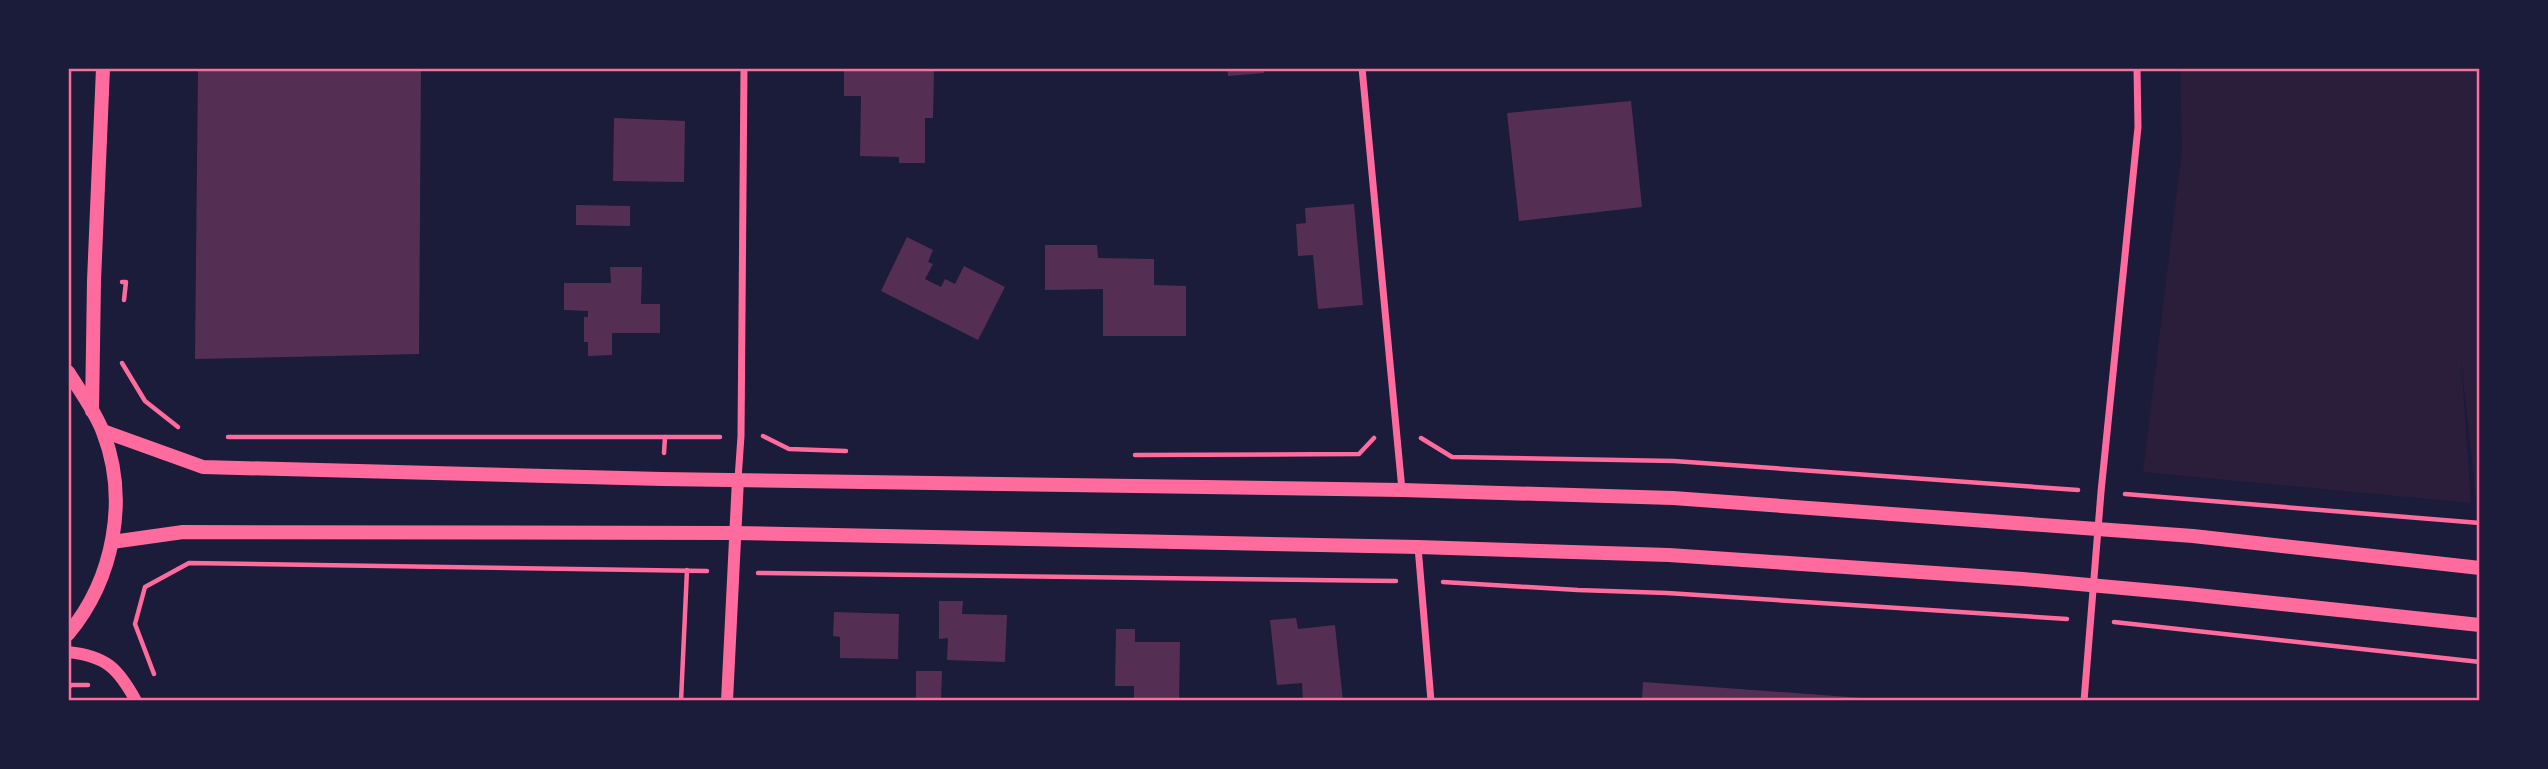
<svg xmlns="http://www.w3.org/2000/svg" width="2548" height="769" viewBox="0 0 2548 769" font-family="'Golos Text',sans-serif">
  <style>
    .green { fill: #2a1e3b }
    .building { fill: #542f53 }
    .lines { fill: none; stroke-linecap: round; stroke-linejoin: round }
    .path { stroke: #ff6b9d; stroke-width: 4.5 }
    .minor { stroke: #ff6b9d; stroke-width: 7 }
    .tertiary { stroke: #ff6b9d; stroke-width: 12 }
    .secondary { stroke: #ff6b9d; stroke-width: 14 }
    .neatline { fill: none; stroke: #ff6b9d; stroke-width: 2.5 }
  </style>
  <rect width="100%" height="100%" fill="#1b1b3a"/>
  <!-- green -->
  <polygon class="green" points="2180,68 2480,68 2480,500 2476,499 2461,359 2471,503 2143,472 2182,149"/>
  <!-- building -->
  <g class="building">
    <polygon points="198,68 421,68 419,354 195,359"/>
    <polygon points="1227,68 1264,68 1264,73 1228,76"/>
    <polygon points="844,69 934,70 933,118 925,118 925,163 899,163 899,157 860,156 861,96 844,96"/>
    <polygon points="1631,101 1642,207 1519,221 1507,113"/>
    <polygon points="614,118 685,121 684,182 613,181"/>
    <polygon points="1354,204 1363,305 1318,309 1313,255 1298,256 1296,224 1306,223 1305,208"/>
    <polygon points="576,205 630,206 630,226 576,225"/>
    <polygon points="907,237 933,250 928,262 933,264 925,279 941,287 945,279 955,284 964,266 1005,287 978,340 881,291"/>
    <polygon points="1045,245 1097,245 1098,258 1154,259 1154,285 1186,286 1186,336 1103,336 1103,289 1045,290"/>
    <polygon points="610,267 642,267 641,304 660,304 660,333 612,333 612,355 588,356 588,342 584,342 584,317 588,317 588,311 564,310 564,283 611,283"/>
    <polygon points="939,601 963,601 962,614 1007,615 1005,662 947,660 948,638 939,639"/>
    <polygon points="834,612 899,614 898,659 840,658 840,637 833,636"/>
    <polygon points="1296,618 1298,629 1335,625 1343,701 1303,701 1302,683 1277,685 1270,620"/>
    <polygon points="1116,629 1135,629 1135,642 1180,642 1179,701 1134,701 1134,686 1115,686"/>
    <polygon points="916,671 942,671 941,701 916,701"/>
    <polygon points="1643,682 1876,699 1876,701 1642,701"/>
  </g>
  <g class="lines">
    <!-- path -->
    <g class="path">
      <polyline points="122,282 126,282 124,300"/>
      <polyline points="122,363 145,401 178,427"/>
      <polyline points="763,436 789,449 846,451"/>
      <polyline points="228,437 720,437"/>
      <polyline points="1421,438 1452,457 1674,461 2078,490"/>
      <polyline points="664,453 665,437"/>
      <polyline points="1135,455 1359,454 1374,438"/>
      <polyline points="2125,494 2480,523"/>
      <polyline points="758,573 1396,581"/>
      <polyline points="1443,582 1578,590 1667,593 2067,619"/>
      <polyline points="2114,622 2480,662"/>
      <polyline points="154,674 135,624 145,587 189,563 707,571"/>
      <polyline points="68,687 72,685 88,685"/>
      <polyline points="681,701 687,570"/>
    </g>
    <!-- minor -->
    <g class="minor">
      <polyline points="1362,68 1402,490"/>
      <polyline points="738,479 741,436 744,68"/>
      <polyline points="1418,547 1431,701"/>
      <polyline points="2084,701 2101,492 2138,127 2137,68"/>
    </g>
    <!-- tertiary -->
    <g class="tertiary">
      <path d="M68,652c38,4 50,16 68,49"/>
      <polyline points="727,701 738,479"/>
    </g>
    <!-- secondary -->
    <g class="secondary">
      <path d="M68,372c12,19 27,39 35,60 26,67 11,147 -35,202"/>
      <polyline points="92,411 94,281 103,68"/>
      <polyline points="103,431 203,467 662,479 1402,490 1673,498 2193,536 2480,568"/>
      <polyline points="112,542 183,532 735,533 1418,547 1669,555 2023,579 2188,594 2480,625"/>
    </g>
  </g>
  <!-- border -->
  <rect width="2548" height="769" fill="none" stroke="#1b1b3a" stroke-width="140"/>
  <rect x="70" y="70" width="2408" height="629" class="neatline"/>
</svg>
